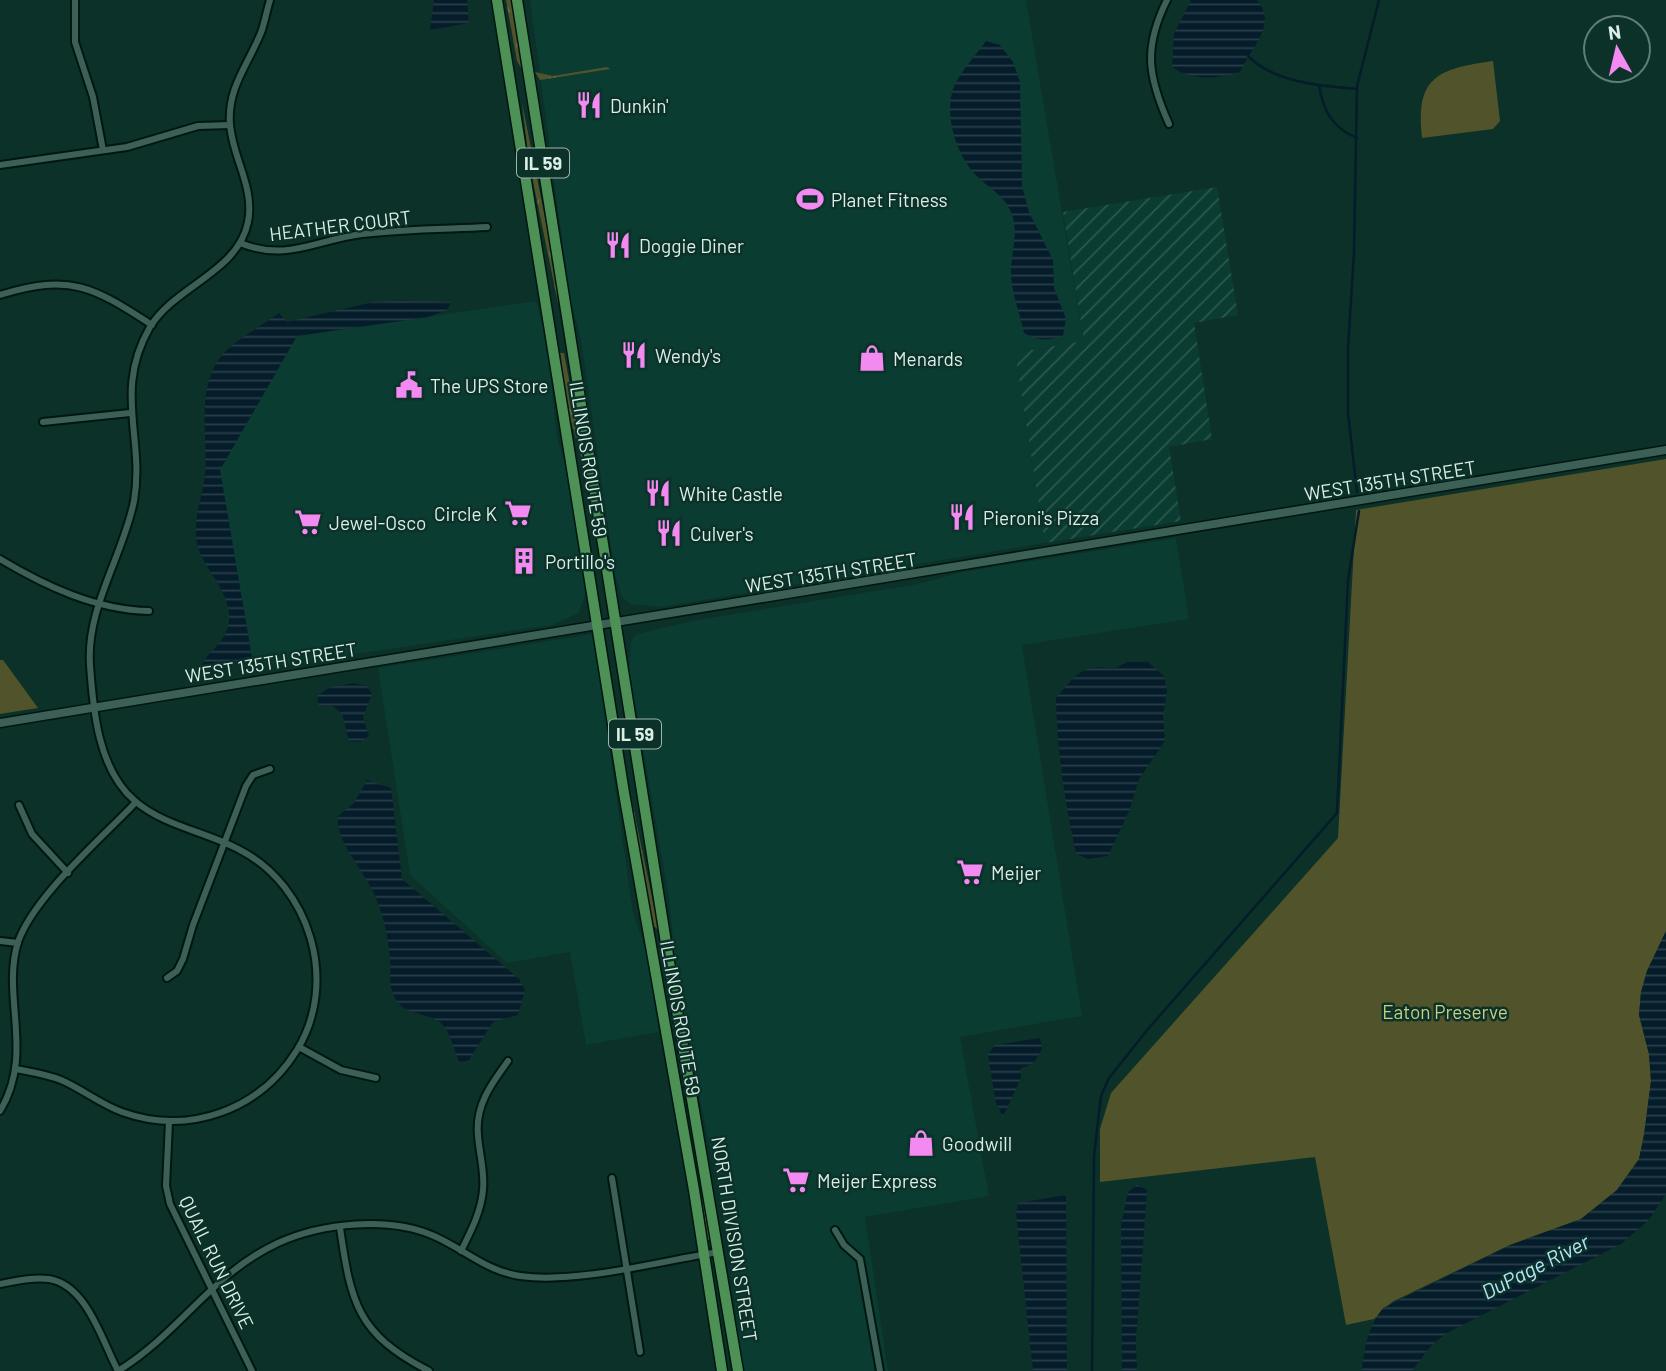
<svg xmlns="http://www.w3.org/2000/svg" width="1666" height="1371" viewBox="0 0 1666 1371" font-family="Barlow,sans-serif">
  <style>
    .built { fill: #0a3c31 }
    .industrial { fill: url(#industrial-furrows) }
    .grass { fill: url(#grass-tufts) }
    .park { fill: #51542a }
    .water { fill: url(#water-rules) }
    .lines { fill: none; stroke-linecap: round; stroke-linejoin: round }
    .stream { stroke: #051d2a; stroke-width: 2.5 }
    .minor-casing { stroke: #001711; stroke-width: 10 }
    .tertiary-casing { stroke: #001711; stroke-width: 11 }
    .primary-casing { stroke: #001711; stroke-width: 13 }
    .minor { stroke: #3c6055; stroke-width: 6 }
    .tertiary { stroke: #3c6055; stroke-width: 8 }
    .primary { stroke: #4e9156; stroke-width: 10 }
    .labels { text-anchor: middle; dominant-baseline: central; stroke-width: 5; stroke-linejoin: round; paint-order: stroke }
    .shield { fill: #0b3128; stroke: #9db6ae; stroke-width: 2 }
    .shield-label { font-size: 18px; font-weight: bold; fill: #dbefe8 }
    .poi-label { font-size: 19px; fill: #dbefe8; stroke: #0b3128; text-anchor: start }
    .street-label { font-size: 19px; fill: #dbefe8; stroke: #0b3128 }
    .park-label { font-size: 19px; fill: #c8ce83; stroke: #0b3128 }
    .water-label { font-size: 21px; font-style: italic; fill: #b8e3fd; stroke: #0b3128 }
  </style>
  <defs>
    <pattern id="industrial-furrows" width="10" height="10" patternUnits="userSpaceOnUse" patternTransform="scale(1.75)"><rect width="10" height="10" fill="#0a3c31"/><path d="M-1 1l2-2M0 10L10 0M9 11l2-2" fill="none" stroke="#2d584f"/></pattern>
    <pattern id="grass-tufts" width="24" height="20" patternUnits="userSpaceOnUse" patternTransform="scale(1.75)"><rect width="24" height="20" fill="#51542a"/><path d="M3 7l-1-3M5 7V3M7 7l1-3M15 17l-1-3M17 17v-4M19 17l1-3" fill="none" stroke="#696d49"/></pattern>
    <pattern id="water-rules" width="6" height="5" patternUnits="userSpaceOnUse" patternTransform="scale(1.75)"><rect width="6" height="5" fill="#051d2a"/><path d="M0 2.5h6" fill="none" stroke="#293e49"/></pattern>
  </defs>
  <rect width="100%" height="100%" fill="#0b3128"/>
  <!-- built -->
  <g class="built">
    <polygon points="530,0 1026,0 1084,342 1015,353 1045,543 662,607 630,604 622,597 615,575 581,340 570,298"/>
    <polygon points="536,301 547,344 557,437 567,469 583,570 585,594 579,613 552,625 254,669 220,470 297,336"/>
    <polygon points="1176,538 1189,619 1022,645 1082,1016 960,1037 989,1196 865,1217 888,1371 743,1371 724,1220 677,983 669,898 629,669 631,641 637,634 692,621 918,584 962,572"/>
    <polygon points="593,634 633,912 646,951 659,1032 586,1045 570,952 507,963 410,875 378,668"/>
  </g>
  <!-- industrial -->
  <polygon class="industrial" points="1217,187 1238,315 1194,323 1212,439 1169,447 1181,521 1045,543 1015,353 1084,341 1063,212"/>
  <!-- grass -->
  <g class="grass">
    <polygon points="506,0 511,0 523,71 517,61"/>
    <polygon points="607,67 610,69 540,80 535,72 553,76"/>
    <polygon points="522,103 556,273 558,303 529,162"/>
    <polygon points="560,353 564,353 587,478 569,414"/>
    <polygon points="625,768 659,931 651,923"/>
    <polygon points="696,1147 711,1232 710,1240 707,1240"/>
  </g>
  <!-- park -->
  <g class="park">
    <path d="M1493,61l7,60 -7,8 -71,9c-7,-61 15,-69 71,-77z"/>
    <polygon points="1666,459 1666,931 1647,971 1641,993 1639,1015 1649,1054 1651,1081 1644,1135 1639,1159 1617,1190 1581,1219 1510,1245 1392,1302 1374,1319 1346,1325 1315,1157 1100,1182 1100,1129 1111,1093 1338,838 1356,510"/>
    <polygon points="0,660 3,660 38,708 0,714"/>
  </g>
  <!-- water -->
  <g class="water">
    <polygon points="434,0 467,0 469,23 430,30"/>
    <path d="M1191,0h66c21,25 -6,47 -17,72 -23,7 -49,9 -68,-5l2,-33z"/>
    <path d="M986,41l14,4 13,17 7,20 2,104 7,26 24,48 1,28 12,31 -3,17c-17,5 -24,5 -39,-3 -4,-19 -12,-39 -13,-58 -1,-21 9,-42 0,-63 -7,-17 -20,-22 -32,-34 -22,-20 -35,-61 -26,-89 6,-16 23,-34 33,-48z"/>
    <path d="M401,300l50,2 -4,8 -19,7 -131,19 -77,134 32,188 -13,6 -38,6c1,-17 26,-25 28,-49 2,-32 -26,-50 -32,-78 -5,-22 6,-48 8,-69 3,-39 -9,-81 14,-115 10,-15 44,-34 60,-46l8,9 86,-20z"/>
    <path d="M1127,662h21l16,14 3,16 -4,24 2,25 -26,38 -9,30 -22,47 -20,3 -12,-5c-11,-51 -19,-103 -20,-156 19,-22 26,-36 58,-29z"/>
    <polygon points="354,683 367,686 372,694 363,717 369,736 360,742 349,741 342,714 333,706 319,705 317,696 330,687"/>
    <path d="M367,780l24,8 11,91 117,100 6,11 -7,25 -25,7 -24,38 -9,3c-6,-11 -9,-29 -17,-38 -13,-13 -37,-9 -47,-25 -8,-12 -5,-28 -6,-41 -2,-22 -6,-43 -15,-63 -10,-25 -40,-54 -37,-80l16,-13z"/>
    <path d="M1666,931v263l-18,27 -27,23 -176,90 -15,13 -18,24h-50c1,-21 7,-46 21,-63l127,-63 71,-26 36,-29 22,-31 5,-24 7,-54 -2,-27 -10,-39 2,-23 6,-21z"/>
    <polygon points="1040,1038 1042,1049 1034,1063 1020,1069 1021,1078 1003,1117 996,1103 988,1055 995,1045"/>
    <polygon points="1137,1185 1147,1190 1136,1341 1137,1371 1122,1371 1121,1225 1128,1192"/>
    <polygon points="1066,1195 1067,1371 1033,1371 1016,1214 1018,1203"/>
  </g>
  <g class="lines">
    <!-- stream -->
    <g class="stream">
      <path d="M1248,56c27,27 73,30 109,33"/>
      <path d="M1319,85c4,25 13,43 38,53"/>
      <polyline points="1357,492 1348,413 1348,348 1354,253 1357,86 1379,0"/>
      <polyline points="1092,1371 1094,1156 1101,1096 1109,1078 1148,1029 1337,813 1348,580 1359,511"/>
    </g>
    <defs>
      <g id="minor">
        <polyline points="75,0 75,42 93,97 103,150"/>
        <path d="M1167,0c-24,48 -19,77 2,124"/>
        <polyline points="0,165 127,147 198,126 230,125"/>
        <path d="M240,243c47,19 75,-3 122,-9 41,-5 84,-5 125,-7"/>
        <path d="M0,295c71,-22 93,-8 152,30"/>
        <polyline points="43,422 130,413"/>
        <path d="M0,559c45,27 96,51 149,52"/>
        <polyline points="19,805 32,834 68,873"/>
        <polyline points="0,941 18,943"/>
        <polyline points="167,978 177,971 183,959 193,925 246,786 253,775 270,769"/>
        <polyline points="299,1047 341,1070 376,1078"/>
        <path d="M16,1069c15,3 30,5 45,11 21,9 39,24 61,32 67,24 138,-2 175,-62 42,-68 13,-164 -57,-200 -33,-18 -76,-24 -105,-49 -37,-31 -42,-92 -45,-136 -4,-57 33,-109 44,-164 11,-63 -21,-110 16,-174 25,-41 88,-55 98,-105 7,-35 -16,-65 -18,-98 -3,-37 20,-62 32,-94 3,-10 5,-20 8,-30"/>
        <path d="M0,1111c35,-58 1,-114 18,-169 16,-46 84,-104 118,-140"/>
        <polyline points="169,1122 166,1186 170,1204 252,1371"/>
        <polyline points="612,1178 640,1352"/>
        <path d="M340,1228c11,75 17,106 89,143"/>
        <polyline points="835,1230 844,1245 860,1259 880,1371"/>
        <path d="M461,1251c10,-20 20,-39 22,-61 2,-19 -4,-37 -5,-55 -3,-30 14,-52 30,-74"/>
        <path d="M0,1284c16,-3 32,-7 49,-5 38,6 53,62 69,92"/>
        <path d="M118,1371c62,-38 93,-97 160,-128 44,-20 111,-27 156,-7 30,13 52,35 86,40 59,8 139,-15 199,-24"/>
      </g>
      <polyline id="tertiary" points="0,723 1666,450"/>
      <g id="primary">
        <polyline points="497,0 624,793 694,1190 722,1371"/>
        <polyline points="517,0 673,987 738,1371"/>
      </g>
    </defs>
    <!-- minor casing -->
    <use href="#minor" class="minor-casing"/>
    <!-- tertiary casing -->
    <use href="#tertiary" class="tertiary-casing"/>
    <!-- primary casing -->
    <use href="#primary" class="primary-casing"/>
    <!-- minor -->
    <use href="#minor" class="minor"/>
    <!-- tertiary -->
    <use href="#tertiary" class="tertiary"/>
    <!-- primary -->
    <use href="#primary" class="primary"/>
  </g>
  <!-- icons -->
  <defs>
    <symbol id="restaurant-bare" viewBox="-9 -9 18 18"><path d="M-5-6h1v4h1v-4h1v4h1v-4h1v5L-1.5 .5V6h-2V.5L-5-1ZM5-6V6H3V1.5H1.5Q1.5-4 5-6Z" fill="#f38af1" stroke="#0b3128" stroke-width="2.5" paint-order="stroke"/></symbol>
    <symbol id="stadium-bare" viewBox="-9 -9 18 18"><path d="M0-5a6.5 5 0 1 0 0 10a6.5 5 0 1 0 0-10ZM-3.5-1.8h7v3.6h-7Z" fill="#f38af1" stroke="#0b3128" stroke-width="2.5" paint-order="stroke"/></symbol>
    <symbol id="shop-bare" viewBox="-9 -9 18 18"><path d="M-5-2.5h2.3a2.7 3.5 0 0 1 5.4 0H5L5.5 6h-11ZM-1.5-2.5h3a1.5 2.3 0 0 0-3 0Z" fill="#f38af1" stroke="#0b3128" stroke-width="2.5" paint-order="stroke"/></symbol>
    <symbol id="civic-bare" viewBox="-9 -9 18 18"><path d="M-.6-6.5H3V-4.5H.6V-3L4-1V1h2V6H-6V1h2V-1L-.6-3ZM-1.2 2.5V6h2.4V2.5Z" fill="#f38af1" stroke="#0b3128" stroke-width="2.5" paint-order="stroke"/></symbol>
    <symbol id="supermarket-bare" viewBox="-9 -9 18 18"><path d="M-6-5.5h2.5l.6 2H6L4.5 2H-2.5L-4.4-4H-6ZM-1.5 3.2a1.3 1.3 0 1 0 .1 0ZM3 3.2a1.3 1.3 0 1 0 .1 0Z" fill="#f38af1" stroke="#0b3128" stroke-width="2.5" paint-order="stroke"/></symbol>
    <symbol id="building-bare" viewBox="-9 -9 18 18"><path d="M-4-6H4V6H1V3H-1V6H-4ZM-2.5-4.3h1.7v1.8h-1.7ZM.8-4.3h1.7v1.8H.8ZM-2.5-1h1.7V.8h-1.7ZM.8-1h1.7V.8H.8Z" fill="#f38af1" stroke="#0b3128" stroke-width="2.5" paint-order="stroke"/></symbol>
  </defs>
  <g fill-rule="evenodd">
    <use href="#restaurant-bare" x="570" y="86" width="38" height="38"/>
    <use href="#stadium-bare" x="791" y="180" width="38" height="38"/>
    <use href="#restaurant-bare" x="599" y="226" width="38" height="38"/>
    <use href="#restaurant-bare" x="615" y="336" width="38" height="38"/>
    <use href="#shop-bare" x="853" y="339" width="38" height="38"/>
    <use href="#civic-bare" x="390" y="366" width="38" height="38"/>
    <use href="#restaurant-bare" x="639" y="474" width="38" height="38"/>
    <use href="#supermarket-bare" x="499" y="494" width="38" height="38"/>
    <use href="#restaurant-bare" x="943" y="498" width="38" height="38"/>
    <use href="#supermarket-bare" x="289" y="503" width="38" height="38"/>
    <use href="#restaurant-bare" x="650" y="514" width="38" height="38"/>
    <use href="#building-bare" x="505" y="542" width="38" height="38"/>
    <use href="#supermarket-bare" x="951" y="853" width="38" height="38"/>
    <use href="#shop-bare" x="902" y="1124" width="38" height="38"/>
    <use href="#supermarket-bare" x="777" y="1161" width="38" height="38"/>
  </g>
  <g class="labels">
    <!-- shield labels -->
    <g class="shield">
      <rect x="517" y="148.5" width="52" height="29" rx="5"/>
      <rect x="609" y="719.5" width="52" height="29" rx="5"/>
    </g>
    <g class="shield-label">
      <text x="543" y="163">IL 59</text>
      <text x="635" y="734">IL 59</text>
    </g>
    <!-- poi labels -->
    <g class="poi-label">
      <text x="610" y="105">Dunkin'</text>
      <text x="831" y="199">Planet Fitness</text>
      <text x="639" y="245">Doggie Diner</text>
      <text x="655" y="355">Wendy's</text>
      <text x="893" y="358">Menards</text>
      <text x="430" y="385">The UPS Store</text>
      <text x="679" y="493">White Castle</text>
      <text x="497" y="513" text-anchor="end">Circle K</text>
      <text x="983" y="517">Pieroni's Pizza</text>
      <text x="329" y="522">Jewel-Osco</text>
      <text x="690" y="533">Culver's</text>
      <text x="545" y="561">Portillo's</text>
      <text x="991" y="872">Meijer</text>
      <text x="942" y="1143">Goodwill</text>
      <text x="817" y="1180">Meijer Express</text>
    </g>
    <!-- street labels -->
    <g class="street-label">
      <text transform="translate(340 225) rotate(-7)">HEATHER COURT</text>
      <text transform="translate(589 459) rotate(81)">ILLINOIS ROUTE 59</text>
      <text transform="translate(1390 480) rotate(-9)">WEST 135TH STREET</text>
      <text transform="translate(831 572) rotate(-9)">WEST 135TH STREET</text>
      <text transform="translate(271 662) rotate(-9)">WEST 135TH STREET</text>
      <text transform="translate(681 1018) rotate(80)">ILLINOIS ROUTE 59</text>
      <text transform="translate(735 1239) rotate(81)">NORTH DIVISION STREET</text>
      <text transform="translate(217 1262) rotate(64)">QUAIL RUN DRIVE</text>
    </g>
    <!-- park labels -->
    <g class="park-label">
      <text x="1445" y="1011">Eaton Preserve</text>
    </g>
    <!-- water labels -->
    <g class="water-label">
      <text transform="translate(1535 1266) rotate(-27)">DuPage River</text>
    </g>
  </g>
  <!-- north arrow -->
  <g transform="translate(1617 49) rotate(352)"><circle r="33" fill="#0b3128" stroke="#5e7d75" stroke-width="2"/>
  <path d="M0-5L12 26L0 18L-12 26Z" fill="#f38af1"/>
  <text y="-10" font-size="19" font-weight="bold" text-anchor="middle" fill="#dbefe8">N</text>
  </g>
</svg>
